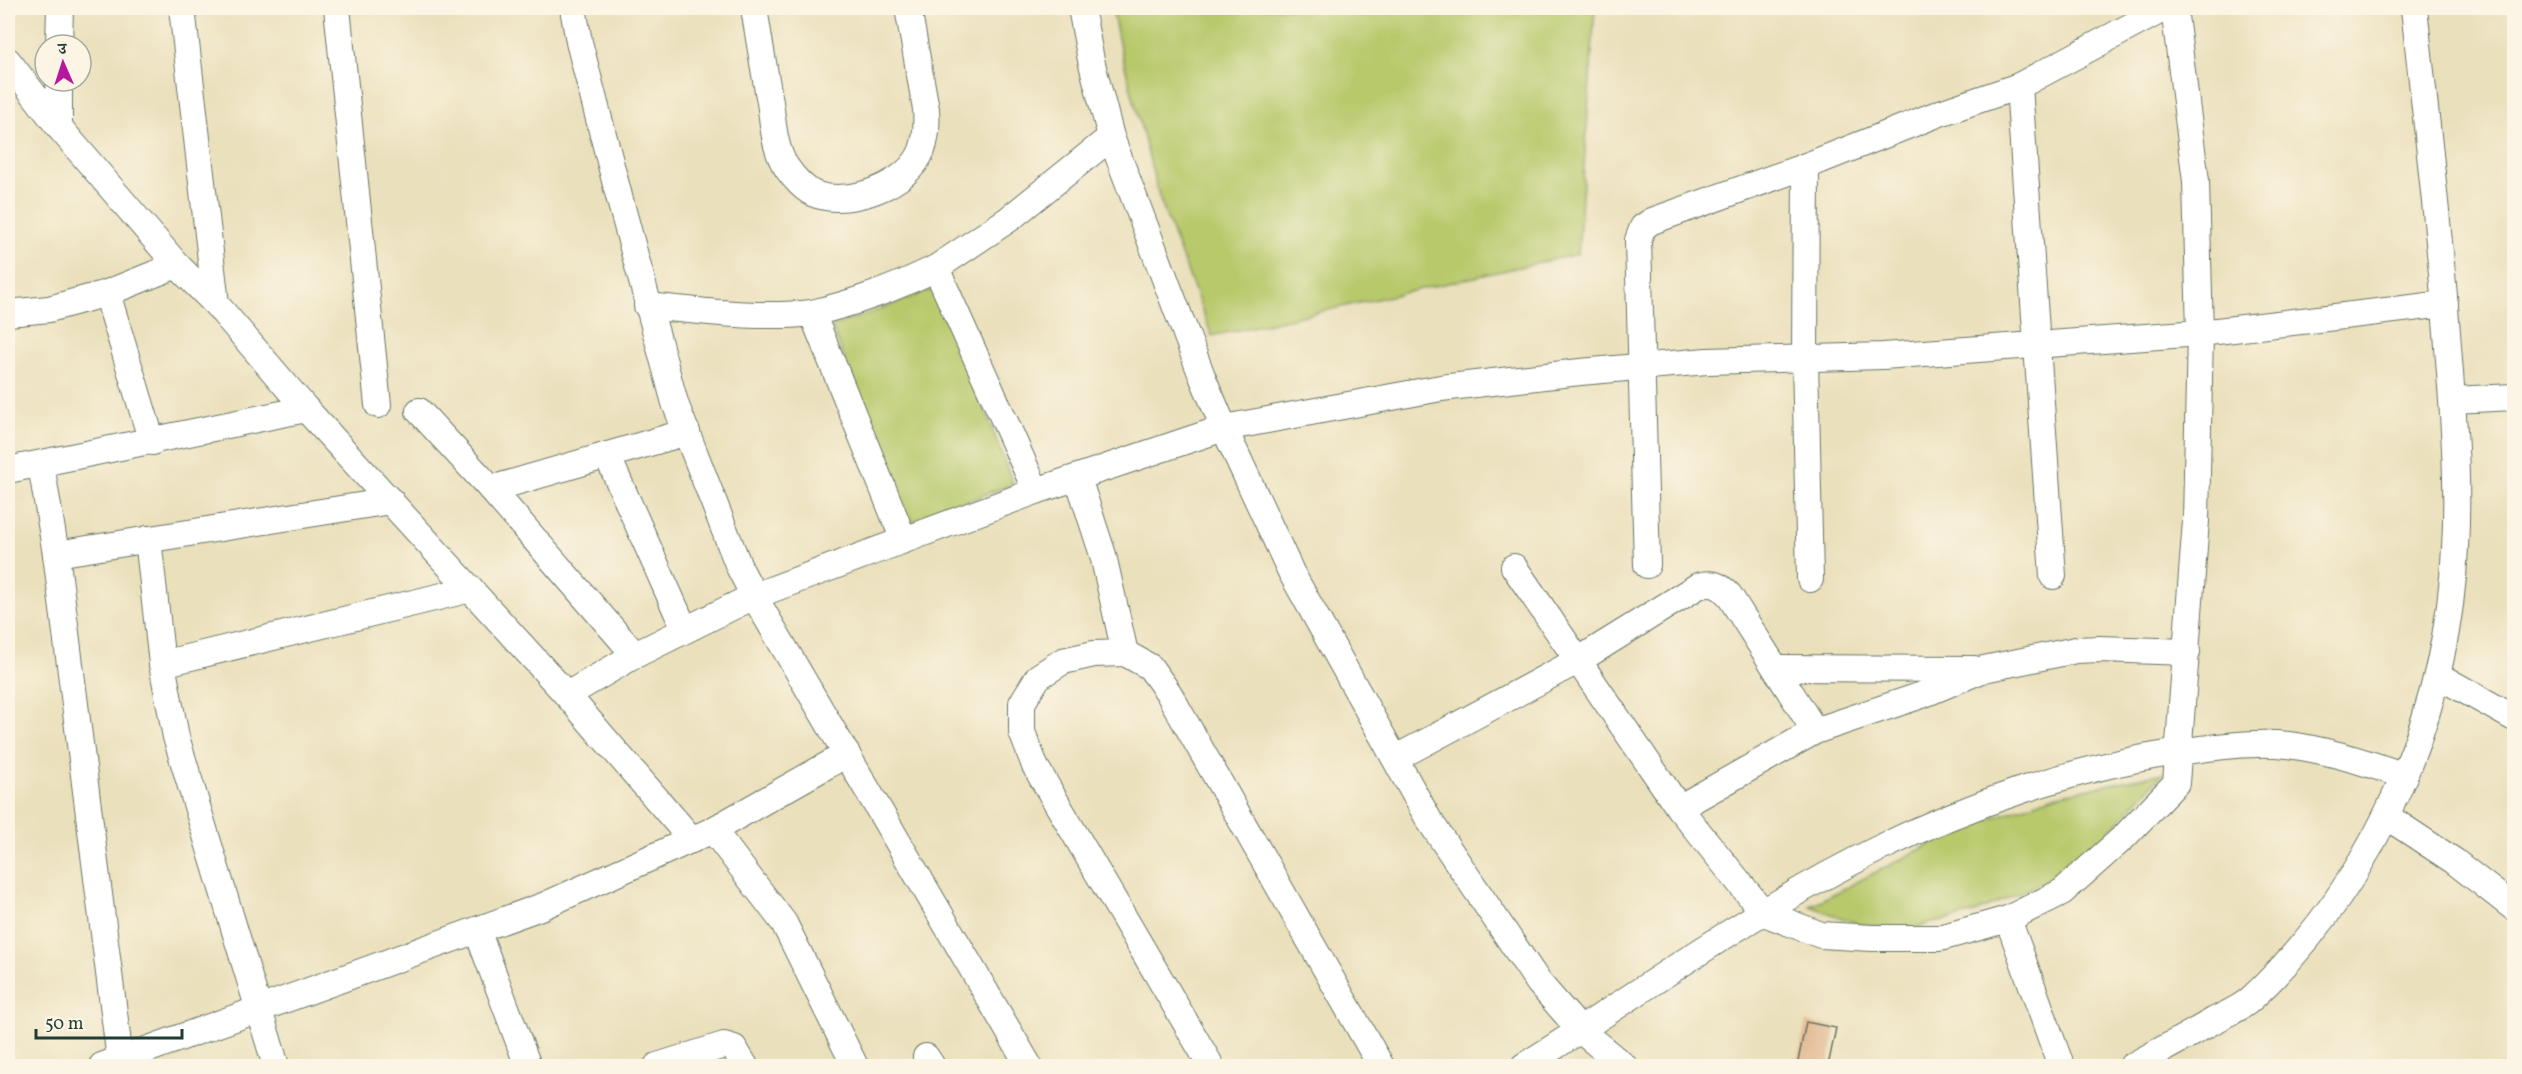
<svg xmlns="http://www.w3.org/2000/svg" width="2522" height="1074" viewBox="0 0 2522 1074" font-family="Vollkorn,'Noto Serif Devanagari',serif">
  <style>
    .green { fill: #b8c96c; stroke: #6c8350; stroke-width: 1.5 }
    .building { fill: #e3ba94 }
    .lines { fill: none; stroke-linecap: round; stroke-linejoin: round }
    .minor-casing { stroke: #667664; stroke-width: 28 }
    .minor { stroke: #fff; stroke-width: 26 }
  </style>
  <rect width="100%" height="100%" fill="#fcf5e5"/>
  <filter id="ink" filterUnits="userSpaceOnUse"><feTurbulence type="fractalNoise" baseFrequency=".0167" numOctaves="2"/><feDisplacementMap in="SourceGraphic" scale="12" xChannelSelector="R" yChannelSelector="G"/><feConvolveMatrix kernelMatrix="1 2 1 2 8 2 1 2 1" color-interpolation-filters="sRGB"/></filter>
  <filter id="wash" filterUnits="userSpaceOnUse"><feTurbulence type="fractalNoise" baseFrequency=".008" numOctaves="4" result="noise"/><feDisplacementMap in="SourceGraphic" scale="24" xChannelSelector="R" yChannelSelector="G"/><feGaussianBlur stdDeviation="1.35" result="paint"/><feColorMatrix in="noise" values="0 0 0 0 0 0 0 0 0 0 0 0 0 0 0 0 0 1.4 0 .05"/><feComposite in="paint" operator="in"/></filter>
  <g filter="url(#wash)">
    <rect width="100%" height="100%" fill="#ebe0bc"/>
    <!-- green -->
    <g class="green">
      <polygon points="1112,8 1595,8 1578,254 1212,336 1160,200 1119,43"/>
      <polygon points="939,287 1013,484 907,524 832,327"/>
      <polygon points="2163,773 2077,867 1975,913 1908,929 1858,924 1810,906 1954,832 2057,795"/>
    </g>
    <g id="blocks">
      <!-- building -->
      <polygon class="building" points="1806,1022 1836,1028 1828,1066 1797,1066"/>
    </g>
  </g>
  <g filter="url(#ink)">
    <use href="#blocks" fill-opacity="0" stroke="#667664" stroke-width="1.5"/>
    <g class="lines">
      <defs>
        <g id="minor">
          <polyline points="182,8 216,304"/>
          <polyline points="337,8 378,405"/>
          <polyline points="573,8 579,42 620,200 675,403 739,567 754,596 1029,1066"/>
          <path d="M754,8c5,31 10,62 16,94 3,20 4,48 17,66 6,9 18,23 30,27 34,11 92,-10 105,-45 5,-13 5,-27 4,-41l-18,-101"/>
          <polyline points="1081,8 1091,60 1111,137 1202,376 1224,428 1291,572 1429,820 1539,983 1581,1031 1624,1066"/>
          <polyline points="59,45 60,8"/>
          <polyline points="8,61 59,127 177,265 216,304 306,409 567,695 692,840"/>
          <polyline points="2019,86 2053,576"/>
          <polyline points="59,127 59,81"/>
          <polyline points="1806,166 1805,358 1810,579"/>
          <polyline points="936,268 1009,219 1111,137"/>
          <polyline points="107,293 152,442"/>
          <path d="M647,306c55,5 110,13 165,7"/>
          <polyline points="8,313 49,309 107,293 177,265"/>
          <polyline points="2453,400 2514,397"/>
          <polyline points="419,411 491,489 635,655"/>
          <polyline points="607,455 684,628"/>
          <polyline points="41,465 56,554 120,1060"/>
          <polyline points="8,470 306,409"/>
          <polyline points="1078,478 1103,555 1125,653"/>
          <polyline points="491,489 687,432"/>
          <path d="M903,538l-91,-225c46,-11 81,-24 124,-45l100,223"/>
          <polyline points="148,539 162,664 176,737 276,1066"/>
          <polyline points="56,554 391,501"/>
          <polyline points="1647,565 1638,240 1643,227 1652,221 1806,166 1940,113 2019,86 2165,8"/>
          <polyline points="1514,567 1679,808 1764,913 1821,935 1872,938 1940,938 2008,919 2062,892 2124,837 2176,783 2196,521 2200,333 2196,181 2174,8"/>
          <polyline points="162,664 471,589"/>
          <polyline points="1776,668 1974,669"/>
          <polyline points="2437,675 2514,718"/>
          <polyline points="567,695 635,655 754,596 1036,491 1224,428 1441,388 1580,372 1707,361 1883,356 2200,333 2445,304"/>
          <path d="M1396,758l183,-98 119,-74c14,-4 21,-2 31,9l86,136"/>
          <polyline points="1679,808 1815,731 1922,695 1984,669 2076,650 2100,649 2187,652"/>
          <polyline points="2386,816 2454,861 2514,908"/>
          <polyline points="713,830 784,923 855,1066"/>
          <polyline points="2008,919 2061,1066"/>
          <polyline points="477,930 528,1066"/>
          <polyline points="926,1057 932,1066"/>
          <polyline points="102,1066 543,906 713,830 847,754"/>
          <polyline points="657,1066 724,1045 734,1048 745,1066"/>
          <polyline points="1211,1066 1035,766 1022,732 1022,703 1038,677 1063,661 1094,654 1125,653 1150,667 1168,692 1381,1066"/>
          <path d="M1524,1066c117,-73 230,-157 354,-217 90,-44 195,-81 294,-96 35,-5 81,-12 116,-8 40,5 78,17 116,31"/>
          <path d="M2132,1066c28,-15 55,-30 83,-46 12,-6 26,-12 36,-21 124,-116 196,-282 204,-451 4,-70 -2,-133 -7,-202 -8,-113 -22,-226 -34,-338"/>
        </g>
      </defs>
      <!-- minor casing -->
      <use href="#minor" class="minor-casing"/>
      <!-- minor -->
      <use href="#minor" class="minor"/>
    </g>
  </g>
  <!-- margin -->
  <rect width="2522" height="1074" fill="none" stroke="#fcf5e5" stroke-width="30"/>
  <!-- north arrow -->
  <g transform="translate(63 63) rotate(357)"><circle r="28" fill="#fcf5e5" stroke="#a4ab9e" stroke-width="1.5"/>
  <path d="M0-4.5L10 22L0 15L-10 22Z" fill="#b5179e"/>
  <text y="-9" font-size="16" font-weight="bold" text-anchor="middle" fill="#1f3d34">उ</text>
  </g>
  <!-- scale -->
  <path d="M36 1029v9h146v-9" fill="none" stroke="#1f3d34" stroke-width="3"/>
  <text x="45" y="1029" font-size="18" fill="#1f3d34" stroke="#fcf5e5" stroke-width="4.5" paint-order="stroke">50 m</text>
</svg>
